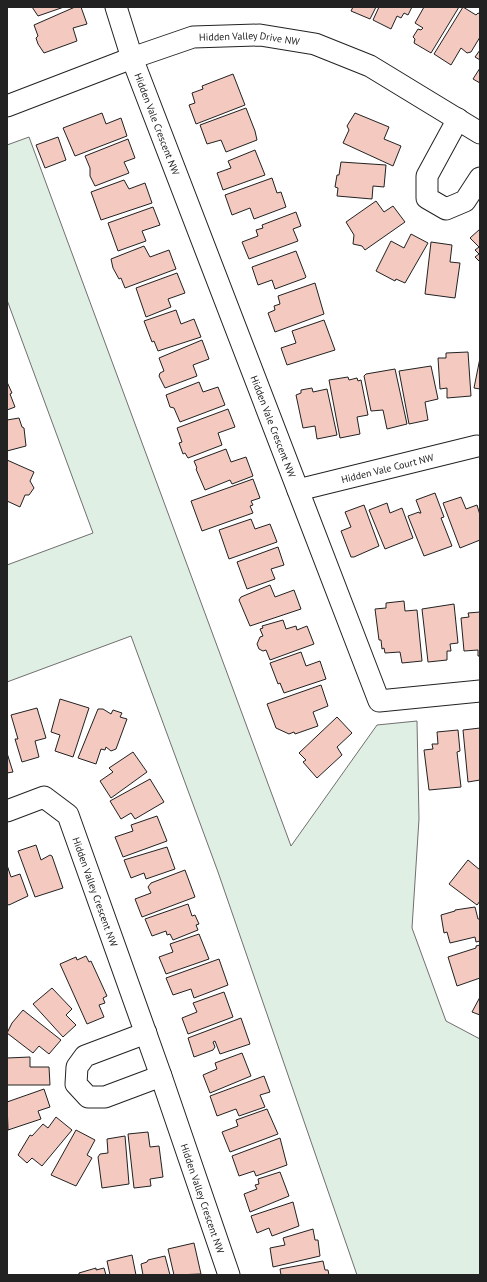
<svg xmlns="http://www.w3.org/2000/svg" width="487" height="1282" viewBox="0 0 487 1282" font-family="'PT Sans',sans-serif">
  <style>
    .green { fill: #e0efe3; stroke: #6f6f6f }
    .building { fill: #f3c9c0; stroke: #222 }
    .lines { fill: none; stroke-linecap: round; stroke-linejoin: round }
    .minor-casing { stroke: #222; stroke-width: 23 }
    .minor { stroke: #fff; stroke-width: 21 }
    .labels { text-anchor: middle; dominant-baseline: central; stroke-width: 3; stroke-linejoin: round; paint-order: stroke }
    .street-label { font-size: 10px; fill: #222; stroke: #fff }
  </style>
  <rect width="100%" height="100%" fill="#fff"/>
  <!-- green -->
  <polygon class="green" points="29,137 291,846 377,725 417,721 419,819 412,928 446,1021 480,1039 480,1275 357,1275 218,872 131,636 7,682 7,565 93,533 7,300 7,145"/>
  <!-- building -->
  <g class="building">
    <polygon points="32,7 64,7 38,16"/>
    <polygon points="75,7 81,7 87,24 73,28 77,41 44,53 38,44 36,38 38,36 34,25"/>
    <polygon points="353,7 376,7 370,19 351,11"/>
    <polygon points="379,7 412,7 408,15 404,13 401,18 397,16 391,29 373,20"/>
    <polygon points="424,7 459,7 431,53 414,43 415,39 413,37 418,29 421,30 423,28 415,23"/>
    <polygon points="463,7 476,15 478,13 480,14 480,37 471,52 467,53 461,48 451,65 434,54"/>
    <polygon points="480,50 480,60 475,57"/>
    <polygon points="480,68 480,83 473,79"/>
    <polygon points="233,74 245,105 196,124 189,105 195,103 192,93 203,89 202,86"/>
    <polygon points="246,108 255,131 257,140 226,152 221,140 207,144 200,125"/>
    <polygon points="102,113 106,124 121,118 127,136 75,156 63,128"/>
    <polygon points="355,113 389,127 384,139 401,146 393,166 343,143 349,130 347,126"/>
    <polygon points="58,137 66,160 45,168 36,145"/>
    <polygon points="128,139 135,158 124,162 129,173 95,186 90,176 90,168 85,156"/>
    <polygon points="255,150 265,175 223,190 217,173 231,168 228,161"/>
    <polygon points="341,162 386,165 384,187 373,186 372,199 337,196 338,188 335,187 337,175 339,175"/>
    <polygon points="272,178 277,193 281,192 286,207 254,219 250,208 232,215 225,195"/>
    <polygon points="124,180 129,189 145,183 152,203 101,220 91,192"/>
    <polygon points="376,201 384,212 393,206 405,222 365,250 362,246 353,244 354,235 346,222"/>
    <polygon points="153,207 160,225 142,231 146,241 118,251 108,223"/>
    <polygon points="296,212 301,226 293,229 298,241 249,259 242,242 258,236 256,230 263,228 262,225"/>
    <polygon points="480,229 480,262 475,257 479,254 475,250 479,247 470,238"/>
    <polygon points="411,234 428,243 405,283 396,279 395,281 376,271 391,241 404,248"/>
    <polygon points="431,242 452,245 450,262 460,263 455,298 425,294"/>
    <polygon points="144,246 150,257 169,250 176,269 125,288 121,278 119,279 113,268 111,259"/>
    <polygon points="296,251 306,277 305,278 275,289 272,280 258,285 252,267"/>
    <polygon points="177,273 185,293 168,299 171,307 146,317 136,288"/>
    <polygon points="315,283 324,314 275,332 268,313 275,310 274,306 280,304 278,296"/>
    <polygon points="176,310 181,324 194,319 201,337 158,351 154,341 152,342 144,321"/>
    <polygon points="324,320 335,350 287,365 281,348 296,343 292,331"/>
    <polygon points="202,340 209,359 193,365 197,376 165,388 159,376 160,373 164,371 159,358"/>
    <polygon points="468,352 471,396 447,398 447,388 440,389 438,358 446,358 446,353"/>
    <polygon points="480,358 480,389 474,388"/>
    <polygon points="431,366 438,399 425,402 428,420 409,424 399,371"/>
    <polygon points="395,369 407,424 387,429 383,410 371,411 364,376 366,374"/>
    <polygon points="348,377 349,380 357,378 358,381 361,380 368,415 357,417 360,434 340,438 329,380"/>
    <polygon points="7,382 12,393 10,394 15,407 7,410"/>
    <polygon points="199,382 203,392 218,387 225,405 180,422 174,408 170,407 166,395"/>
    <polygon points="312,388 313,392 327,389 337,435 317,439 315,426 303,428 296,395 301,393 301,390"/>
    <polygon points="228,409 235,427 218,433 222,445 188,458 185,453 183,454 179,443 182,442 177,428"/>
    <polygon points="19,418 22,427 24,428 26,446 7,451 7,420"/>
    <polygon points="226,449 231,462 246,457 253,476 232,484 230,480 205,490 196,469 197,468 194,461"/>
    <polygon points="7,460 34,472 30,481 34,488 29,495 25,495 20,507 7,501"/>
    <polygon points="253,479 260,498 251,501 253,505 250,506 253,513 202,531 191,501"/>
    <polygon points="435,493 444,517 441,518 452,546 424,556 408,516 419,512 419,513 421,513 416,500"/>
    <polygon points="461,497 466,509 477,505 480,515 480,540 460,548 443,503"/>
    <polygon points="387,503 390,513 402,508 413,538 385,549 369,510"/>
    <polygon points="364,505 379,546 354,557 351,557 341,531 351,527 345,512"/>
    <polygon points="251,519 255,529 270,524 277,542 229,559 219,530"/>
    <polygon points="278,547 284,565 271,569 275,579 247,589 237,562"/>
    <polygon points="270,585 275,597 294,590 301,609 250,626 239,600 241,597"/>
    <polygon points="404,601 405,611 417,610 422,661 402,663 400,652 385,653 384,648 382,649 381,640 379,640 375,609 386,608 386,603"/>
    <polygon points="454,604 458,643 450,644 451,651 447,651 447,660 428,662 422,609"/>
    <polygon points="480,612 480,656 478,656 478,650 464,651 461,618 469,617 468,613"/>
    <polygon points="283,620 286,629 296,626 297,630 307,626 314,644 270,660 266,650 263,651 259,649 257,644 260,637 263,636 260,629 263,628 262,626"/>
    <polygon points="301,652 306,666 320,661 326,679 284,693 280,683 278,684 270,663"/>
    <polygon points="321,685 328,706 313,712 318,726 295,734 294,732 289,734 276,728 267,704"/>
    <polygon points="60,699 89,708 73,757 55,751 60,735 51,732"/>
    <polygon points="37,708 46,738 35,741 39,757 22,762 15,739 18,739 11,715"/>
    <polygon points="98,709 103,709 111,714 113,710 122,713 120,717 127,719 116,749 111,751 106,747 105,750 101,749 96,764 78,758"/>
    <polygon points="337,717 352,733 337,747 342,755 317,778 303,762 306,760 299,753"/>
    <polygon points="480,728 480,780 468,782 463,730"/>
    <polygon points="458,730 460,751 457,752 461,787 429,790 424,750 433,749 432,744 438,744 437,732"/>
    <polygon points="133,752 147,772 111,798 100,781 113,772 109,768"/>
    <polygon points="7,753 13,772 7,773"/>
    <polygon points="150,779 164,802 135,819 131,813 121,819 110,801"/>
    <polygon points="157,816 167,841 123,857 115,837 133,831 131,825"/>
    <polygon points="36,845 41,860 50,855 52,856 63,888 35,897 18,851"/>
    <polygon points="167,847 175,869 146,879 144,873 131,878 124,860"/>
    <polygon points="468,860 480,870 480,901 477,905 449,884"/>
    <polygon points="7,865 11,877 20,874 28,896 9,905 7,904"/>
    <polygon points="185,870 195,897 142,917 135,899 151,893 148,887 151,883"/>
    <polygon points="188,904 192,916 195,915 199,924 196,925 198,930 173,940 170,934 167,935 166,931 152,936 145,919"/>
    <polygon points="475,907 478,919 480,919 480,941 476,942 475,937 450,943 447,932 444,933 441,915 455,911 455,910"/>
    <polygon points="199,934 209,959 166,974 159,957 173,952 170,944"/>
    <polygon points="480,945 480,978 457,986 448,957 476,948 476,946"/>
    <polygon points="86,956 89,962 91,961 107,996 103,998 105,1003 99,1005 104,1017 87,1024 60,964 76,957 77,960"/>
    <polygon points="219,959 228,985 194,998 191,989 173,995 166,978"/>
    <polygon points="52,988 72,1009 66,1015 76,1025 63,1037 33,1004"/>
    <polygon points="224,992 233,1017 188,1034 182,1018 197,1012 193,1003"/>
    <polygon points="480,997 480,1017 480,1015 472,1012"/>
    <polygon points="23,1010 61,1040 49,1054 39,1046 33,1053 7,1033 12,1023"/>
    <polygon points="241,1018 250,1044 220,1054 215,1041 213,1042 215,1047 213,1050 194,1057 188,1038"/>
    <polygon points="242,1053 251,1076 210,1093 203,1075 217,1069 215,1063"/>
    <polygon points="30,1057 30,1067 49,1067 50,1085 7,1085 7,1058"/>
    <polygon points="264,1076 270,1092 260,1095 265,1107 239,1116 236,1109 217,1116 210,1096"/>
    <polygon points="44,1089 50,1107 38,1111 41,1119 8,1130 7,1102"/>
    <polygon points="267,1109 278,1134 230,1152 222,1132 238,1126 236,1120"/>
    <polygon points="56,1117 72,1130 42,1166 32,1158 27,1163 18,1155 30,1135 32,1136 43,1124 48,1128"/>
    <polygon points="76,1130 95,1140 87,1155 92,1158 76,1186 51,1175"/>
    <polygon points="148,1132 150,1147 159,1146 163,1177 150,1179 151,1186 134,1188 128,1134"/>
    <polygon points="125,1136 129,1184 102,1188 98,1157 100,1154 108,1153 107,1139"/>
    <polygon points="280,1138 287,1165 256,1176 254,1171 239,1176 232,1156"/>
    <polygon points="280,1172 289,1196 250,1212 244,1194 257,1189 255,1185 259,1184 258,1179"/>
    <polygon points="293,1202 299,1226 272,1236 269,1228 257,1233 251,1216"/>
    <polygon points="313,1229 315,1240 318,1240 320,1256 273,1267 270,1248 285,1245 283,1238"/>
    <polygon points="194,1243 201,1274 174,1275 168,1249"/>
    <polygon points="132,1255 136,1275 110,1275 107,1261"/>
    <polygon points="165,1256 170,1275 143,1275 141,1264 147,1262 148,1260"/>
    <polygon points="323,1261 325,1270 328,1270 329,1275 281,1275 280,1269"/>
    <polygon points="96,1268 96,1270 104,1268 106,1275 79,1275 79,1273"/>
  </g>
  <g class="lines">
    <defs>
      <g id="minor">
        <path id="s1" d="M116,7l16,51 247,643 101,-10"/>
        <path id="s2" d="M7,106l125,-48 61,-21 67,-2 55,9 55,22 110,67"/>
        <polyline points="458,119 427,176 427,198 446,209 465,201 480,178"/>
        <path id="s3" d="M298,490l179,-44"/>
        <path id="s4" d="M7,811l37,-14 24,18 93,261 68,199"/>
        <polyline points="146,1033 85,1056 77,1067 76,1084 88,1097 105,1097 161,1076"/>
      </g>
    </defs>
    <!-- minor casing -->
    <use href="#minor" class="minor-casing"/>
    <!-- minor -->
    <use href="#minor" class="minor"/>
  </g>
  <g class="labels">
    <!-- street labels -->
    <g class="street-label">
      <text stroke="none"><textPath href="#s2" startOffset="255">Hidden Valley Drive NW</textPath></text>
      <text stroke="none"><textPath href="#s1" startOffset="124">Hidden Vale Crescent NW</textPath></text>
      <text stroke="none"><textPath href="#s1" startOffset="448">Hidden Vale Crescent NW</textPath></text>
      <text stroke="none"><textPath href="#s3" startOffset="92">Hidden Vale Court NW</textPath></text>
      <text stroke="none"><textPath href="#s4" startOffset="151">Hidden Valley Crescent NW</textPath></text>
      <text stroke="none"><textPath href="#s4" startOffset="476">Hidden Valley Crescent NW</textPath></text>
    </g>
  </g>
  <!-- border -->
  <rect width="487" height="1282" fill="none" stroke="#222222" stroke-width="16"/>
</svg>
